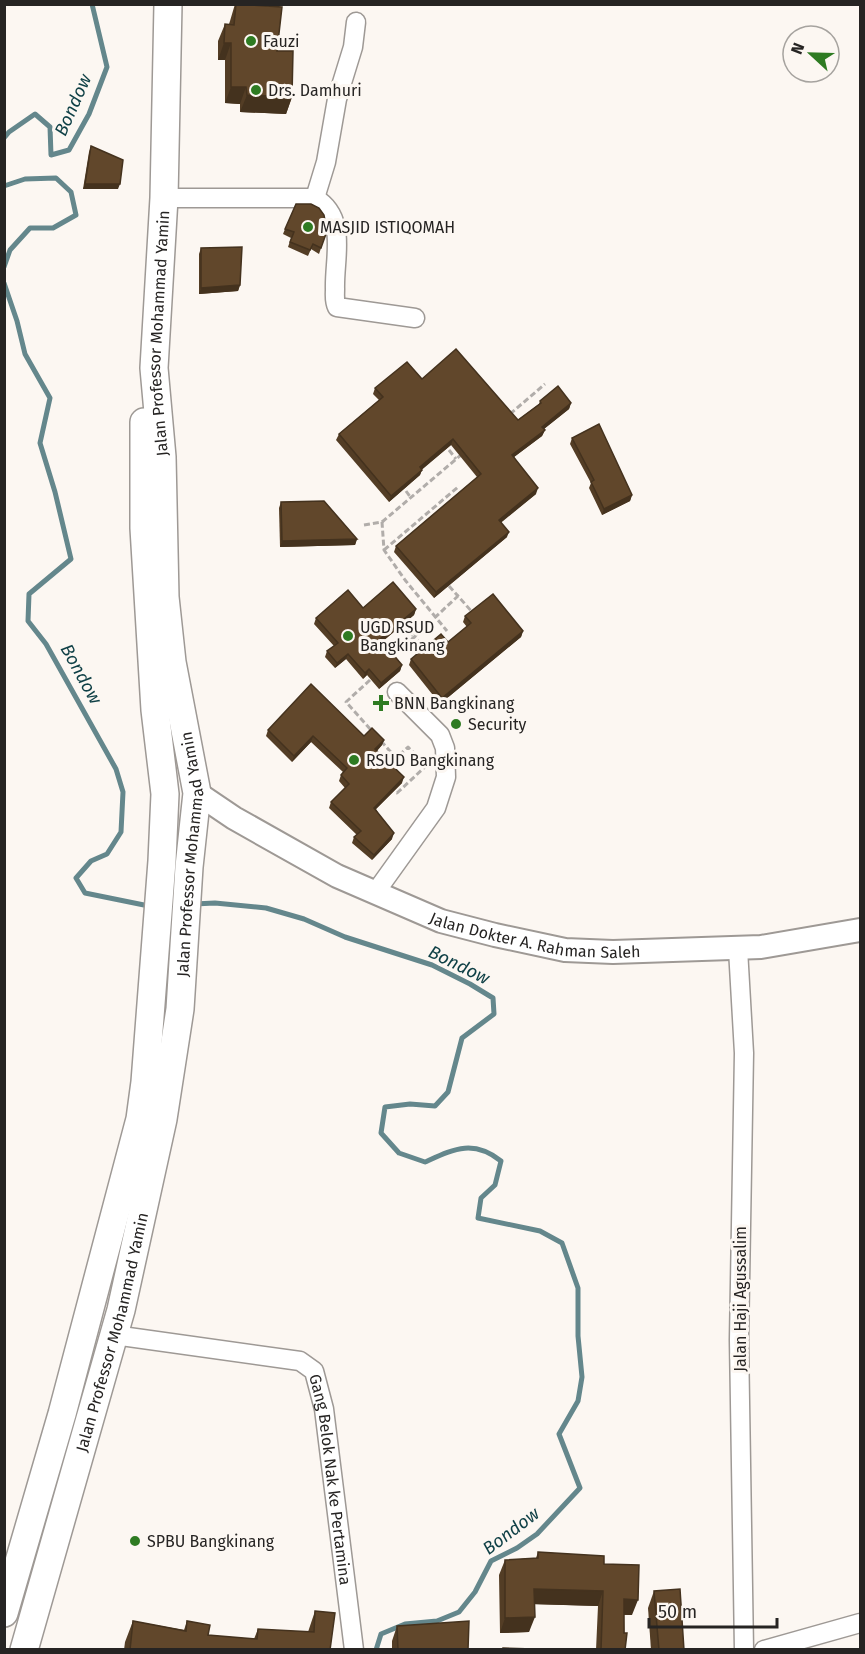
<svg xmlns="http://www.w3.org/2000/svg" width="865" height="1654" viewBox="0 0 865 1654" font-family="'Fira Sans',sans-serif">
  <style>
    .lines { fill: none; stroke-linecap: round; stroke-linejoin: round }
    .stream { stroke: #64878c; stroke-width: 5 }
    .minor-casing { stroke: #9e9995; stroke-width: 21 }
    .major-casing { stroke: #9e9995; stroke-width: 26 }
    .highway-casing { stroke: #9e9995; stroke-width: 30 }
    .path { stroke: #b1adaa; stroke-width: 3; stroke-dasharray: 6 3; stroke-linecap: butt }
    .minor { stroke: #fff; stroke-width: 18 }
    .major { stroke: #fff; stroke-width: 22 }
    .highway { stroke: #fff; stroke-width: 27 }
    .wall { fill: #533d25 }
    .shaded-wall { fill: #44321e }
    .building { fill: #61472b; stroke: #44321e; stroke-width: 1.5 }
    .poi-dot { fill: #2e7b22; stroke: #fcf7f2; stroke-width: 2 }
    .labels { text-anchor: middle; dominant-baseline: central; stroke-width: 6; stroke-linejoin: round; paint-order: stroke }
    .poi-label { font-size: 16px; fill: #262423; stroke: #fcf7f2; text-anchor: start }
    .street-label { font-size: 16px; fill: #262423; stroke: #fcf7f2 }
    .water-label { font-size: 18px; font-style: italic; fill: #0e3f45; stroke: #fcf7f2 }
  </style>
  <rect width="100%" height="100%" fill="#fcf7f2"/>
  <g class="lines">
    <!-- stream -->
    <g class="stream">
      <polyline points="4,138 9,132 35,114 50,127 51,155 69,150 89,114 107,67 92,4"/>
      <polyline points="4,186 25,179 56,178 71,192 76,215 53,228 30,228 10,250 4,267"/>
      <polyline points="4,283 17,321 25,354 50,398 40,443 55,492 71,559 29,594 28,621 46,644 116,769 123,792 121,832 107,854 91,861 76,878 85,893 144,905 152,905"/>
      <path d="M194,904l21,-1 51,5 38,11 41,18 87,28 38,19 23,14 1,16 -32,24 -14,54 -13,14 -25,-2 -25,3 -4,26 18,20 26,9c29,-13 48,-23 76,-1l-6,24 -14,13 -3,20 62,13 22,12 16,45v48l4,41 -4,24 -19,33 21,54 -43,46 -20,14 -26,13 -16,31 -16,20 -22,9 -32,3 -24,10 -5,16"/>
    </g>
    <defs>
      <g id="minor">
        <path d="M164,198h151c33,20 19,59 20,91 0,6 -1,12 2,18l78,11"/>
        <polyline points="315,198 326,162 337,99 353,47 356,22"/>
        <polyline points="375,893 436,808 446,777 445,748 440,735 397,692"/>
        <polyline points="738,949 744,1053 739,1340 744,1650"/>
        <path id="s1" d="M114,1335l186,26 14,10 10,38 30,241"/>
        <polyline points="764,1650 860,1623"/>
      </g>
      <g id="major">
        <path id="s2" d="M197,793l37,25 103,58 104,45 54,14 70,15 48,2 148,-5 99,-17"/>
      </g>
      <g id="highway">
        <polyline points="4,1613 62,1414 140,1119 145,1082 162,861 165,794 155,710 144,528 144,422"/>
        <path id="s3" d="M24,1650l97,-340 42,-191 17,-110 9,-142 8,-74 -25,-131 -7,-65 -3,-140 -8,-89 10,-170 4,-194"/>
      </g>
    </defs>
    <!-- minor casing -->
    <use href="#minor" class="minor-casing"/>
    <!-- major casing -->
    <use href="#major" class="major-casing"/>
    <!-- highway casing -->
    <use href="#highway" class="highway-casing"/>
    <!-- path -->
    <g class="path">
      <polyline points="510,414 545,384"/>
      <polyline points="449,450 456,459"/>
      <polyline points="406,491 411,498"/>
      <polyline points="382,522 461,455"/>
      <polyline points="364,525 382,522 384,550 405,580 447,631"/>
      <polyline points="384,550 458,487"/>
      <polyline points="449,586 458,596"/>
      <polyline points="403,624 414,637 458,596 473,613"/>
      <polyline points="391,658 414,637 426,649"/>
      <polyline points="370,680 346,702 372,731"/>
      <polyline points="381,741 396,758 408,747 426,766 397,793 395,791"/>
    </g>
    <!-- minor -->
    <use href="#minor" class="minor"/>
    <!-- major -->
    <use href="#major" class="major"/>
    <!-- highway -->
    <use href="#highway" class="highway"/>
  </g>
  <!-- wall -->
  <g class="wall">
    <polygon points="235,4 277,51 292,97 286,114 240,112 240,104 225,103 225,60 218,60 218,41 225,24 229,24 230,21"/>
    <polygon points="91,146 118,189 83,189 89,152"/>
    <polygon points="285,229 327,231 319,254 311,249 308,256 288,247 291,238 283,234"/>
    <polygon points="201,248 240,285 238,291 199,294 199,254"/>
    <polygon points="422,379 518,420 539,404 540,401 571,403 569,409 544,429 545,430 542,436 514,457 536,494 501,522 507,537 434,598 394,552 396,546 477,477 451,445 422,469 420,475 389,502 336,440 339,434 379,400 373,394 375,388"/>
    <polygon points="572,438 632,495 630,501 602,515 589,488 591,483 570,444"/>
    <polygon points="281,502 357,539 355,545 280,547 279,508"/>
    <polygon points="363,608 416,609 414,615 382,642 402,665 400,671 379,689 367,675 363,679 346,659 335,668 325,657 327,651 334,646 314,624 316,618"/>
    <polygon points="465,616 523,631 521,637 440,704 409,665 411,659 448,642 467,627 463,622"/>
    <polygon points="268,730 364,736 384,740 382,745 377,751 402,783 376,809 392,839 372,860 352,843 354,837 357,835 329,808 331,802 345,788 339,781 341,775 343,772 311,742 292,762 266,736"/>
    <polygon points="538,1552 604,1564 632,1615 624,1615 625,1650 596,1650 598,1606 534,1604 529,1632 500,1633 499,1575 505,1560 536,1558"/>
    <polygon points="654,1591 684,1650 651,1650 648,1608"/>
    <polygon points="315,1611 330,1650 124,1650 125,1642 133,1621 184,1630 187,1621 208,1635 254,1639 258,1629 308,1632"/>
    <polygon points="397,1626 468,1650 392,1650 392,1641"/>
  </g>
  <!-- shaded-wall -->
  <g class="shaded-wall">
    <polygon points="224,43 231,43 225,60 218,60"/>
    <polygon points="231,87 246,87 240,104 225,103"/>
    <polygon points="247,95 292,97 286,114 240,112"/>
    <polygon points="85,184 120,184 118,189 83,189"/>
    <polygon points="240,285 238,291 199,294 201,288"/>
    <polygon points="571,403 569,409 540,432 542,427"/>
    <polygon points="545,430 542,436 510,460 512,455"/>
    <polygon points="453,439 451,445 418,473 420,467"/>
    <polygon points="422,470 420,475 389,502 391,496"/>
    <polygon points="538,488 536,494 497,526 499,520"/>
    <polygon points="632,495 630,501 602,515 604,509"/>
    <polygon points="509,532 507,537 434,598 436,592"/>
    <polygon points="357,539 355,545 280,547 282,541"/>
    <polygon points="416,609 414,615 378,645 380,639"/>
    <polygon points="523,631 521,637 440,704 442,698"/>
    <polygon points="348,654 346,659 335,668 337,663"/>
    <polygon points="402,665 400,671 379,689 381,683"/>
    <polygon points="369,669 367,675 363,679 365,673"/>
    <polygon points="313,736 311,742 292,762 294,756"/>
    <polygon points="384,740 382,745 373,755 375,749"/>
    <polygon points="404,777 402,783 372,813 374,808"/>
    <polygon points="394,833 392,839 372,860 374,855"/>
    <polygon points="534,1589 603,1591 598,1606 528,1604"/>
    <polygon points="624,1599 638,1600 632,1615 619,1614"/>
    <polygon points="535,1617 529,1632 500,1633 505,1618"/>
  </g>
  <!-- building -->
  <g class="building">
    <polygon points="236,4 282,7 277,51 293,51 292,97 247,95 246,87 231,87 231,43 224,43 225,24 234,25"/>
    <polygon points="91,146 123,160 120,184 85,184"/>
    <polygon points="296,204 311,204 319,208 324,215 327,231 321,248 313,244 310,250 290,242 294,232 285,229"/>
    <polygon points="242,247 240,285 201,288 201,248"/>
    <polygon points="456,349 518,420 541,403 540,401 558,386 571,403 542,427 545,430 512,455 538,488 499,520 509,532 436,592 396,546 481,474 453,439 420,467 422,470 391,496 339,434 383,397 375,388 407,362 422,379"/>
    <polygon points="599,424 632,495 604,509 591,482 594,480 572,438"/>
    <polygon points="324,501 357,539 282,541 281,502"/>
    <polygon points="393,582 416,609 380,639 402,665 381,683 369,669 365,673 348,654 337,663 327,651 338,643 316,618 348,590 363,608"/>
    <polygon points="493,594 523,631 442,698 411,659 441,634 448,642 471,623 465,616"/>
    <polygon points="311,684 364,736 372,728 384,740 375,749 404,777 374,808 394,833 374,855 354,837 361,831 331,802 349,784 341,775 347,768 313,736 294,756 268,730"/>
    <polygon points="538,1552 604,1556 604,1564 639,1565 638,1600 624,1599 624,1633 627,1633 625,1650 601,1650 603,1591 534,1589 535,1617 505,1618 505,1560 538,1558"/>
    <polygon points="680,1589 684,1650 659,1650 654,1591"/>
    <polygon points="315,1611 335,1613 330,1650 130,1650 133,1621 186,1631 187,1621 210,1625 208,1635 257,1639 258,1629 314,1632"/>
    <polygon points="469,1621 468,1650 398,1650 397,1626"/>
    <polygon points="503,1648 569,1650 503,1650"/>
  </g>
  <!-- markers -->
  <g class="poi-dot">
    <circle cx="251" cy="41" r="6"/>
    <circle cx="256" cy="90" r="6"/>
    <circle cx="308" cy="227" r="6"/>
    <circle cx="348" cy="636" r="6"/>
    <path d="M378 694h6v6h6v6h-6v6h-6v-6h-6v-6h6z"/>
    <circle cx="456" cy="724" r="6"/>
    <circle cx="354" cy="760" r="6"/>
    <circle cx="135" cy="1541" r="6"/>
  </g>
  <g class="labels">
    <!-- poi labels -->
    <g class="poi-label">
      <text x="263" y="41">Fauzi</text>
      <text x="268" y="90">Drs. Damhuri</text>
      <text x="320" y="227">MASJID ISTIQOMAH</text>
      <text x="360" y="627">UGD RSUD<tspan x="360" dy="18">Bangkinang</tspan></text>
      <text x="394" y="703">BNN Bangkinang</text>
      <text x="468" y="724">Security</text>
      <text x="366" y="760">RSUD Bangkinang</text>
      <text x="147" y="1541">SPBU Bangkinang</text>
    </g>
    <!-- street labels -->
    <g class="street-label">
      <text stroke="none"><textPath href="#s3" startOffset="1340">Jalan Professor Mohammad Yamin</textPath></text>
      <text stroke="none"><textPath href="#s3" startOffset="816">Jalan Professor Mohammad Yamin</textPath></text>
      <text stroke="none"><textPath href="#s2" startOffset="372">Jalan Dokter A. Rahman Saleh</textPath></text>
      <text transform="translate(740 1299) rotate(-90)">Jalan Haji Agussalim</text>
      <text stroke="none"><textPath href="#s3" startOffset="330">Jalan Professor Mohammad Yamin</textPath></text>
      <text stroke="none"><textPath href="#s1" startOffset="315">Gang Belok Nak ke Pertamina</textPath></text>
    </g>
    <!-- water labels -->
    <g class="water-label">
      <text transform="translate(73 105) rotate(-66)">Bondow</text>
      <text transform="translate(81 674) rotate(61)">Bondow</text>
      <text transform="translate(459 965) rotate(26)">Bondow</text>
      <text transform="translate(511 1531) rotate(-37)">Bondow</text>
    </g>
  </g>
  <!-- border -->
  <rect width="865" height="1654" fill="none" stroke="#262423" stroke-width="12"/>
  <!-- north arrow -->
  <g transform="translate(811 54) rotate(292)"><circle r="28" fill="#fcf7f2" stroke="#a6a39f" stroke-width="1.5"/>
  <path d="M0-4.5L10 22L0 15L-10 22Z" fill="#2e7b22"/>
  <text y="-9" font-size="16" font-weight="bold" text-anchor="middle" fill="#262423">N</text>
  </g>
  <!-- scale -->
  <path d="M649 1618v9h128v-9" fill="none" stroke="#262423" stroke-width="3"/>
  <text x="658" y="1618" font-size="18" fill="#262423" stroke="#fcf7f2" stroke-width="4.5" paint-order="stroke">50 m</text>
</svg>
